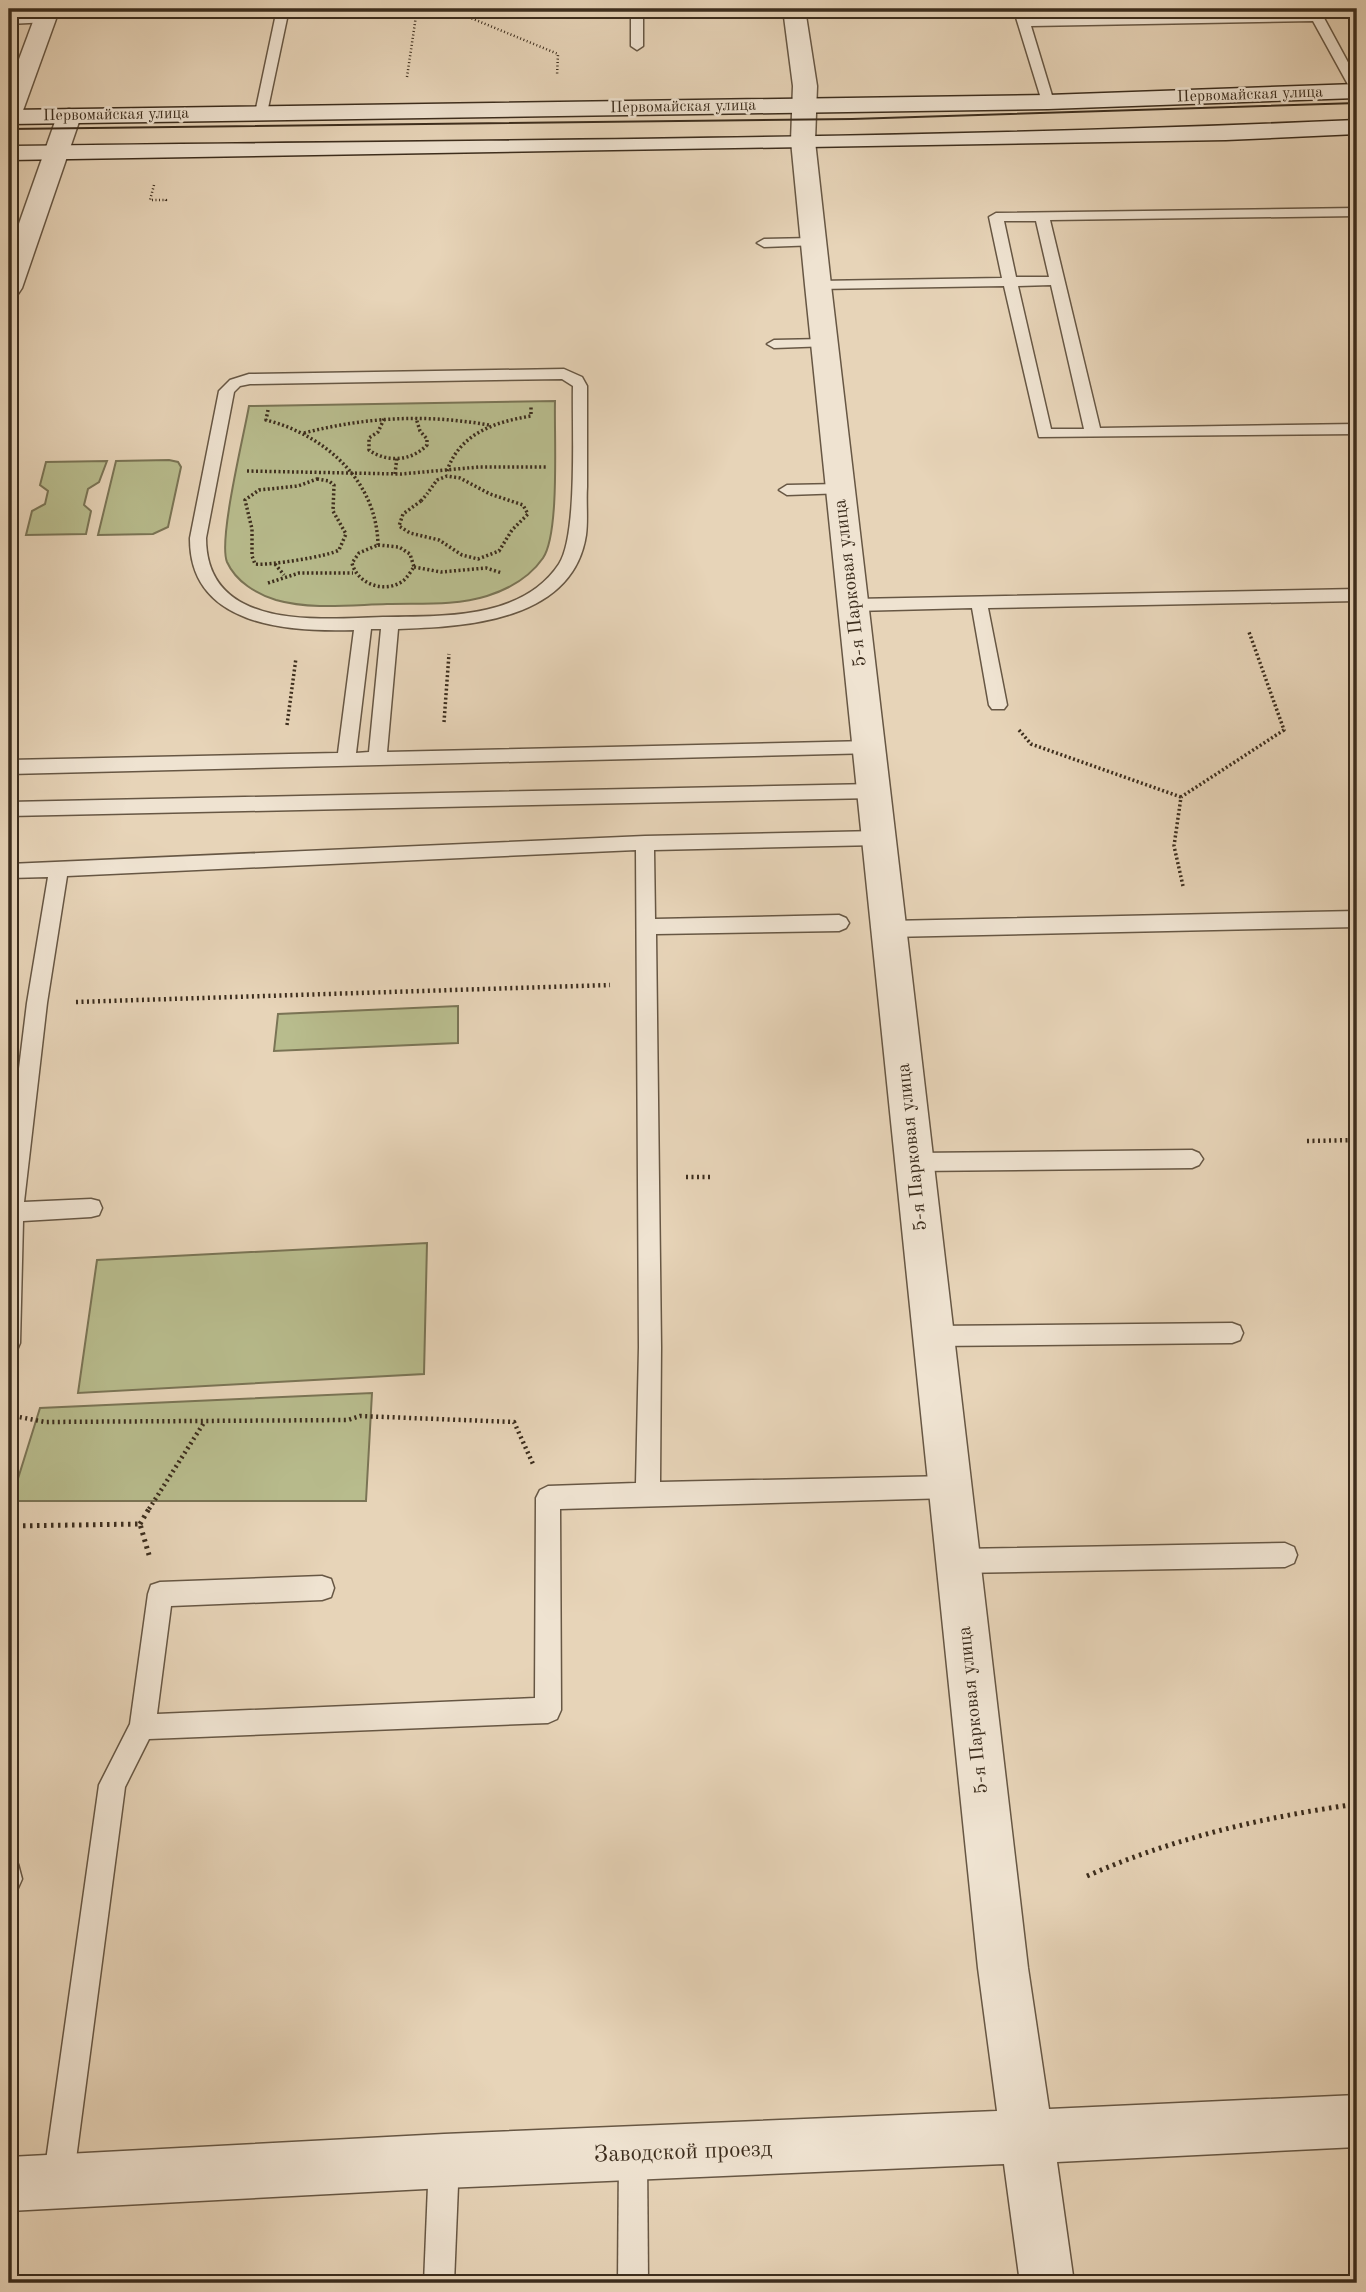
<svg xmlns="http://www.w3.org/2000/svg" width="1366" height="2292" viewBox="0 0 1366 2292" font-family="'Old Standard TT',serif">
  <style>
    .green { fill: #b8bc8d; stroke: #7a7455; stroke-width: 2 }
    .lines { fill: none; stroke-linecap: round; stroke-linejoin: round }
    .service-casing { stroke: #675744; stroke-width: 3 }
    .minor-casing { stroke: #675744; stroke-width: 3 }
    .secondary-casing { stroke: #3c2d1d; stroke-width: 3 }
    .path-far3 { stroke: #3c2d1d; stroke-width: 2.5; stroke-dasharray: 1 2.5; stroke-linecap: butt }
    .path-far2 { stroke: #3c2d1d; stroke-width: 3.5; stroke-dasharray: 2 2.5; stroke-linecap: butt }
    .path-far1 { stroke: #3c2d1d; stroke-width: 4.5; stroke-dasharray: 2 3.5; stroke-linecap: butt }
    .path { stroke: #3c2d1d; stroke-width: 5; stroke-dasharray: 2.5 4.5; stroke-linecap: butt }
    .service { fill: #efe3d1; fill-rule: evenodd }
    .minor { fill: #efe3d1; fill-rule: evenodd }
    .secondary { fill: #efe3d1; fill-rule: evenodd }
    .tram { stroke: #3c2d1d; stroke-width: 2 }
    .path-bridge { stroke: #3c2d1d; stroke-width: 3.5; stroke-dasharray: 2 2.5; stroke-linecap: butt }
    .labels { text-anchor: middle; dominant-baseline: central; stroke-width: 5; stroke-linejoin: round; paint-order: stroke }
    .far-street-label { font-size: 16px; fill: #3c2d1d; stroke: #efe3d1 }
    .street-label { font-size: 19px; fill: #3c2d1d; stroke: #efe3d1 }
    .near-street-label { font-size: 23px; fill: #3c2d1d; stroke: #efe3d1 }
  </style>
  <rect width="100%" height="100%" fill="#e7d4b8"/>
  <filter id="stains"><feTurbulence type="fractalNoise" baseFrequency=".00286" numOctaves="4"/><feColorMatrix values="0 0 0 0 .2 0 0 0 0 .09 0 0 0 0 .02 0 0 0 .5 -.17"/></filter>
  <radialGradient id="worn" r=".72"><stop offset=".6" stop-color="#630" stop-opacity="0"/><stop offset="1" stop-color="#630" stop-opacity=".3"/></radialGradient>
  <!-- green -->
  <g class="green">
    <path d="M555,401c-1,33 5,132 -12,157 -13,19 -34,31 -56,38 -32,10 -67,7 -100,8 -36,1 -76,6 -111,-4 -19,-6 -40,-18 -49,-38 -9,-22 17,-127 22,-156z"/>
    <polygon points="169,460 178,462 181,467 168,527 153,534 98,535 116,461"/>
    <polygon points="107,461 99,482 88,489 84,505 91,511 86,534 26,535 32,511 45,504 48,491 40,485 46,462"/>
    <polygon points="458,1006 458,1043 274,1051 278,1014"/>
    <polygon points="427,1243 424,1374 78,1393 97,1260"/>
    <polygon points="372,1393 366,1501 11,1501 40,1408"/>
  </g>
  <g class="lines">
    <defs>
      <g id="service">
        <polygon points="52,9 65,9 49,22 9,24 9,16 42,15"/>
        <polygon points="277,9 289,9 267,113 261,117 255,113"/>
        <polygon points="631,9 643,9 643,46 637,50 631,46"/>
        <polygon points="1016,9 1024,9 1028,18 1315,13 1323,9 1338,9 1324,18 1357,79 1357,94 1351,90 1313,21 1031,26 1054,102 1048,106 1043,105 1014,11"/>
        <path d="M1357,208v8l-307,4 50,208 257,-4v10l-318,3 -35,-151 -186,3 -7,-4 7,-4 184,-3 -13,-61 7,-4zM1004,221h32l13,56h-33zM1051,285l33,144h-33l-33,-143z"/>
        <polygon points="813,238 818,239 818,245 764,247 757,243 764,239"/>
        <polygon points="824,339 829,340 831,343 829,346 774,348 767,344 774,340"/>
        <path d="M564,369l18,8 5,9c0,34 0,68 0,101 -1,16 1,33 -1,48 -13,86 -120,92 -188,94l-11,123 482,-11 6,2 3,5 -3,5 -866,21v-14l329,-7 16,-123c-67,2 -165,-4 -164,-92l29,-147 11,-11 19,-6zM562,379l11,7c-1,40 5,149 -14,178 -37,56 -117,52 -176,53 -64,2 -177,14 -177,-79l28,-146 6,-6 10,-2zM371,629h10l-12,123 -13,1z"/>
        <polygon points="840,484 846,485 848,489 846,493 787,495 779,490 787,485"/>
        <polygon points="1357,589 1357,601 988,608 1007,705 1004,709 992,709 989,705 972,608 855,611 847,605 855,599"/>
        <polygon points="874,784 880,786 883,791 880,796 874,798 9,816 9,802"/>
        <polygon points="878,831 885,833 887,838 885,843 878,845 654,850 655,919 839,915 846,918 849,923 846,928 839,931 656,934 661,1347 660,1482 950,1476 958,1479 962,1487 958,1495 950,1498 560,1509 561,1710 557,1719 548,1723 149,1739 125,1787 73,2182 68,2192 58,2197 48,2192 43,2182 99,1785 130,1724 148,1594 151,1585 160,1582 322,1576 331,1579 334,1588 331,1597 322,1600 171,1606 157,1714 535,1698 536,1498 540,1490 548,1486 636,1483 639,1347 636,850 67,876 47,1003 24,1202 91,1199 99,1201 102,1208 99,1215 91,1217 23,1221 20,1343 17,1350 9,1353 9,1150 27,1003 48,877 9,878 9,864 645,836"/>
        <polygon points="1357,911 1357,927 889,937 882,934 879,929 882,924 889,921"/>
        <polygon points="1192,1150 1199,1153 1203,1159 1199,1165 1192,1168 914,1171 907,1168 903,1162 907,1156 914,1153"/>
        <polygon points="1232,1323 1240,1326 1243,1333 1240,1340 1232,1343 933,1346 925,1343 922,1336 925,1329 933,1326"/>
        <polygon points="1285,1543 1294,1547 1297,1555 1294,1563 1285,1567 958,1573 949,1570 946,1561 949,1552 958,1549"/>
        <polygon points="9,1860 18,1864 22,1879 18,1888 9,1892"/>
        <polygon points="633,2141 643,2145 647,2155 648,2283 618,2283 619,2155 623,2145"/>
        <polygon points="444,2146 454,2151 459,2161 454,2283 424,2283 429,2161 434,2151"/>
      </g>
      <g id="minor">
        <polygon points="783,9 805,9 817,86 815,141 831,285 1028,1968 1049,2109 1357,2095 1357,2147 1057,2162 1074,2283 1020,2283 1004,2164 444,2188 9,2211 9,2157 444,2134 997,2111 978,1968 805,285 791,141 793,86"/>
        <polygon points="45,12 53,14 56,19 21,116 17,121 9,123 9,86 34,19 37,14"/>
        <polygon points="69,109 77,111 81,116 22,288 18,294 9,296 9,252 57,116 61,111"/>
      </g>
      <g id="secondary">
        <polygon points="1357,84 1357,98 1048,109 9,124 9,110 1048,95"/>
        <path d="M1357,120v14l-131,6 -1217,20v-14c449,-6 899,-6 1348,-26z"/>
      </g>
    </defs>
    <!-- service casing -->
    <use href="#service" class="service-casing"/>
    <!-- minor casing -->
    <use href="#minor" class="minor-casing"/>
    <!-- secondary casing -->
    <use href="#secondary" class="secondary-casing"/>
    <!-- path-far3 -->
    <g class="path-far3">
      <polyline points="449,9 558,54 557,76"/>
      <polyline points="407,77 417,9"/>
      <polyline points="154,185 150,200 166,200 165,203"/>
    </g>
    <!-- path-far2 -->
    <g class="path-far2">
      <path d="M268,410l-2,10c59,15 111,61 112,125"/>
      <path d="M384,419l-6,13 -9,6v12c18,13 43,11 58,-5v-6l-7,-8 -4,-13"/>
      <path d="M304,433c62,-16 122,-19 185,-8"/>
      <polyline points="247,471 401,474 479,467 546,467"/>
      <path d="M447,471c13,-38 48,-49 84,-55v-10"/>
      <polyline points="395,474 397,457"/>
      <path d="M317,479l12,2 5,4 -1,26 13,23 -7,16c-9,6 -72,16 -84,14l-3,-8v-27l-7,-29 14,-10 39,-4z"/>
      <polyline points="421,501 403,514 399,526 410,533 439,540 462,555 478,559 499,551 512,530 528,514 523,505 490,494 460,478 447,476 437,480 427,494"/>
      <path d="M378,545l21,2 11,7 4,13c-3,4 -7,11 -11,14 -18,13 -46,3 -51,-18l7,-10z"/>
      <polyline points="275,564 284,575"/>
      <polyline points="414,567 441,572 486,568 502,573"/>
      <polyline points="268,583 299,573 353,573"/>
      <polyline points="444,722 449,654"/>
      <polyline points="287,725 296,658"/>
      <polyline points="1019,730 1031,744 1181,797"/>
      <polyline points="1183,886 1174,846 1181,797 1284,730 1249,632"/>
    </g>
    <!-- path-far1 -->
    <g class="path-far1">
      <polyline points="76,1002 610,985"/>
      <polyline points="1307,1141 1357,1140"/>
      <polyline points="686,1177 710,1177"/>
      <polyline points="1349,1294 1357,1293"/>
      <polyline points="9,1415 45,1422 348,1420 360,1416 514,1422 533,1464"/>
      <polyline points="149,1509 205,1421"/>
    </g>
    <!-- path -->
    <g class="path">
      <polyline points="140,1524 150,1507"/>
      <polyline points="9,1526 140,1524 149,1555"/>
      <path d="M1087,1876c87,-38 176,-59 270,-72"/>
    </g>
    <!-- service -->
    <use href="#service" class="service"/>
    <!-- minor -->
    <use href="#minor" class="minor"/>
    <!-- secondary -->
    <use href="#secondary" class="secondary"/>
    <!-- tram -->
    <polyline class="tram" points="9,129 852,119 1357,103"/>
    <!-- path-bridge -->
    <polyline class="path-bridge" points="421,501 427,494"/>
  </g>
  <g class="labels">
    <!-- far-street labels -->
    <g class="far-street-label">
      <text transform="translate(1250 95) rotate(-2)">Первомайская улица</text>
      <text transform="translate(683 107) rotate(-1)">Первомайская улица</text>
      <text transform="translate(116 115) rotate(-1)">Первомайская улица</text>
    </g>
    <!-- street labels -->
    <g class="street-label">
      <text transform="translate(851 583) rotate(-97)">5-я Парковая улица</text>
      <text transform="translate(913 1147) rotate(-96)">5-я Парковая улица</text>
      <text transform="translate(974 1710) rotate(-96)">5-я Парковая улица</text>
    </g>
    <!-- near-street labels -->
    <g class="near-street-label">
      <text transform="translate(683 2152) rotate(-2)">Заводской проезд</text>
    </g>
  </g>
  <!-- margin -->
  <rect width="1366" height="2292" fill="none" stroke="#e7d4b8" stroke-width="35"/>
  <rect x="10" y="10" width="1345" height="2271" fill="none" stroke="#3c2d1d" stroke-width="3.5"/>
  <rect x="18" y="18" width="1331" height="2257" fill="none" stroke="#3c2d1d" stroke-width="2"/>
  <rect width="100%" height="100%" filter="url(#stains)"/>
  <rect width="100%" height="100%" fill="url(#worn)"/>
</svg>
